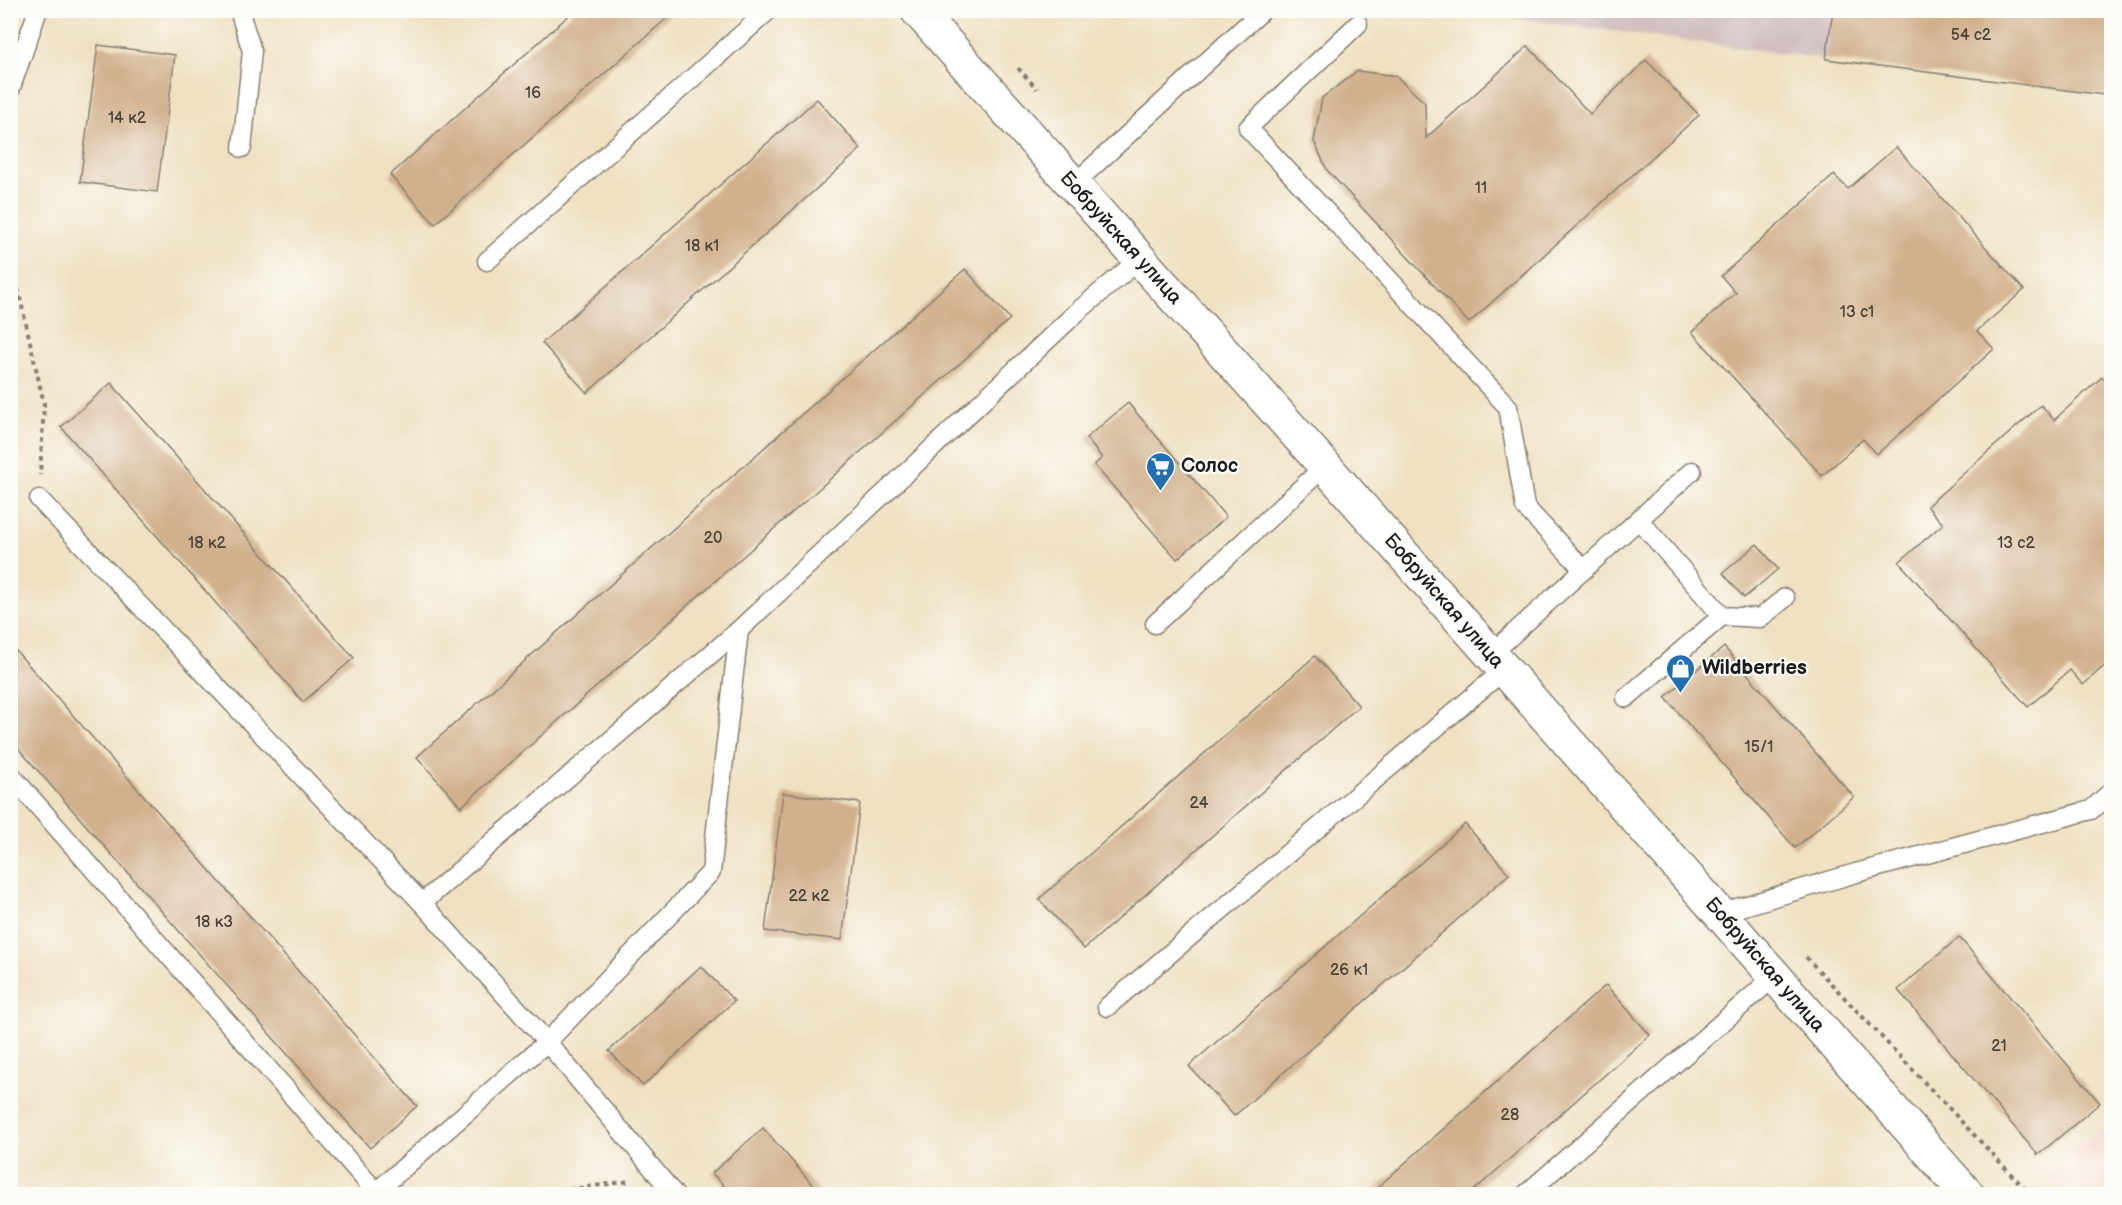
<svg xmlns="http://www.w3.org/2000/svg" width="2122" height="1205" viewBox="0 0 2122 1205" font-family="'Balsamiq Sans',sans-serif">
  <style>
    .built { fill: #f7d1c8 }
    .industrial { fill: #d2bfc0 }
    .building { fill: #d1b18d }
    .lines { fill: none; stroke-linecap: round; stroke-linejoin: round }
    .lane-casing { stroke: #867e6f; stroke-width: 21 }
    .secondary-casing { stroke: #867e6f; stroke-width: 36 }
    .path { stroke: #867e6f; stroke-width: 4; stroke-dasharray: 4.5 4.5; stroke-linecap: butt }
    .lane { stroke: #fff; stroke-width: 18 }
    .secondary { stroke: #fff; stroke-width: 33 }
    .labels { text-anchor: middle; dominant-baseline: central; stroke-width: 4.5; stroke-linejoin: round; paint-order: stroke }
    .number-label { font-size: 16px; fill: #494138 }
    .street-label { font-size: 20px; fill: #1c1c1c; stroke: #fdfcf7 }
    .poi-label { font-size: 20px; font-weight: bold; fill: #1c1c1c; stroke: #fdfcf7; text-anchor: start }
  </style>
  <rect width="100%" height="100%" fill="#fdfcf7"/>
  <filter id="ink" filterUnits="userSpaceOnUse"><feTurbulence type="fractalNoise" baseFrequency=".0167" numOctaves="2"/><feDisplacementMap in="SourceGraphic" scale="12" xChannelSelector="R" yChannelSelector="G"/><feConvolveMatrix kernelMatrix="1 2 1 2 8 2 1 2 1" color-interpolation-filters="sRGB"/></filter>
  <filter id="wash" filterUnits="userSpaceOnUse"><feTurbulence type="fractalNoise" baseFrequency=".008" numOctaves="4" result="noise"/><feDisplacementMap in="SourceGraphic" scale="24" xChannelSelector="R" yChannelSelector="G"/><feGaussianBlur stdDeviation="1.35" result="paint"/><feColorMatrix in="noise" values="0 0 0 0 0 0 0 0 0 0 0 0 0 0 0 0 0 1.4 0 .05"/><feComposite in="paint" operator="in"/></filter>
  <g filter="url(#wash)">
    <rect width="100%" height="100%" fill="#efe1c2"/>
    <!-- built -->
    <polygon class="built" points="2111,1122 2111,1194 2060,1194 2046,1179"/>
    <!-- industrial -->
    <polygon class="industrial" points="1460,11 2111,11 2111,96 1826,59"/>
    <g id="blocks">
      <!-- building -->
      <g class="building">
        <polygon points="575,10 676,10 435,224 390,175"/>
        <polygon points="1833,10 2112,10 2112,96 1826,59"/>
        <polygon points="98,45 175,55 157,192 80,182"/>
        <polygon points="1528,46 1590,114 1646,60 1699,115 1469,323 1327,170 1314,141 1322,98 1357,71 1396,76 1425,103 1426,138"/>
        <polygon points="817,99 861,149 587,393 542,343"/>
        <polygon points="1896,147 2024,290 1977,331 1994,349 1877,454 1863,439 1822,476 1692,332 1736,293 1721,276 1834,175 1848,189"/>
        <polygon points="965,269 1010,319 461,807 417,757"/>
        <polygon points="2102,377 2112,388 2112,659 2083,685 2070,670 2028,707 1899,562 1943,524 1927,506 2041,405 2054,420"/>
        <polygon points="111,383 354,658 303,702 61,427"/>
        <polygon points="1128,403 1226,517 1177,559 1094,465 1102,458 1086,438"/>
        <polygon points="1757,544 1778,569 1744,598 1723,573"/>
        <polygon points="10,644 417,1106 370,1148 10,739"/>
        <polygon points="1724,647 1854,797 1795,848 1665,697"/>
        <polygon points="1315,656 1359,706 1084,949 1039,899"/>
        <polygon points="783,793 860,803 842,940 765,931"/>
        <polygon points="1465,824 1509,874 1234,1116 1189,1066"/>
        <polygon points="1959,937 2100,1103 2038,1155 1898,990"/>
        <polygon points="701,966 734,1001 643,1086 609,1051"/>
        <polygon points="1606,985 1650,1035 1470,1194 1370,1194"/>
        <polygon points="763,1128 821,1194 732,1194 712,1173"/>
      </g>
    </g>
  </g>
  <g filter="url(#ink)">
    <use href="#blocks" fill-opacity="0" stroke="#867e6f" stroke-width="1.5"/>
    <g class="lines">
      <defs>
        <g id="lane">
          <polyline points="239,10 252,51 242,148"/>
          <polyline points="1358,24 1248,128 1508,407 1525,507 1584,570"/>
          <polyline points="10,90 38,10"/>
          <polyline points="1073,185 1263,10"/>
          <polyline points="487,261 769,10"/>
          <polyline points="39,499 422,903 547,1042 674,1194"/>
          <polyline points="1722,616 1760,618 1785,598"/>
          <polyline points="1155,624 1325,466"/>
          <polyline points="1491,654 1692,471"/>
          <polyline points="1626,698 1722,616 1639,520"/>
          <polyline points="10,774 376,1192 547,1042 711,872 739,630"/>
          <polyline points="422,903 739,630 1076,313 1140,259"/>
          <polyline points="1720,913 1856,873 2091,810 2112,791"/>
          <polyline points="1107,1007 1504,670"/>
          <polyline points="1526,1194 1775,976"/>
        </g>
        <polyline id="secondary" points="917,10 1325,466 1967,1194"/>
      </defs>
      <!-- lane casing -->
      <use href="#lane" class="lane-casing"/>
      <!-- secondary casing -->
      <use href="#secondary" class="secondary-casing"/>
      <!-- path -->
      <g class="path">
        <polyline points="1018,68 1037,89"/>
        <polyline points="10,272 17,284 44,404 40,475"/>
        <polyline points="1806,957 2030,1194"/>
        <polyline points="552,1194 572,1189 631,1181"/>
      </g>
      <!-- lane -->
      <use href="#lane" class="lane"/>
      <!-- secondary -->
      <use href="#secondary" class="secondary"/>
    </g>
  </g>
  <!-- icons -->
  <defs>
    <symbol id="supermarket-pin" viewBox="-11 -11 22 30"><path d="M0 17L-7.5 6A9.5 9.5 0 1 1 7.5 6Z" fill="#1f6fb2" stroke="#fdfcf7"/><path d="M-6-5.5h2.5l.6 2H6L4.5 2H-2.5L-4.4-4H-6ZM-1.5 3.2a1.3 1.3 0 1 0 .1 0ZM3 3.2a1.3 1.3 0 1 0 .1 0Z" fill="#fff"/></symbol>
    <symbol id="shop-pin" viewBox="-11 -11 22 30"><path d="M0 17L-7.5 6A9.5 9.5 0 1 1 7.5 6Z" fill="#1f6fb2" stroke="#fdfcf7"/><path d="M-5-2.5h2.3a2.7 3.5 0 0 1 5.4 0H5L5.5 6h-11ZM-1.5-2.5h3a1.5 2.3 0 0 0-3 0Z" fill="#fff"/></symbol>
  </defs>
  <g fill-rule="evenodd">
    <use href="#supermarket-pin" x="1144" y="450" width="33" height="45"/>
    <use href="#shop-pin" x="1664" y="652" width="33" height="45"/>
  </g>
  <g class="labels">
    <!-- number labels -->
    <g class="number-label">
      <text x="1971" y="35">54 с2</text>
      <text x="533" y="93">16</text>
      <text x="127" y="118">14 к2</text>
      <text x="1481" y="188">11</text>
      <text x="702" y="246">18 к1</text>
      <text x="1857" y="312">13 с1</text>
      <text x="713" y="538">20</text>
      <text x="207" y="543">18 к2</text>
      <text x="2016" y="543">13 с2</text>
      <text x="1759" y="747">15/1</text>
      <text x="1199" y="803">24</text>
      <text x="809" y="896">22 к2</text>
      <text x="214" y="922">18 к3</text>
      <text x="1349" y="970">26 к1</text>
      <text x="1999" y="1046">21</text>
      <text x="1510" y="1115">28</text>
    </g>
    <!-- street labels -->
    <g class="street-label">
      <text transform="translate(1121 238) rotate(48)">Бобруйская улица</text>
      <text transform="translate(1444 601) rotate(49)">Бобруйская улица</text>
      <text transform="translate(1765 965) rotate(49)">Бобруйская улица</text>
    </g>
    <!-- poi labels -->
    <g class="poi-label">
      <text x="1181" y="466">Солос</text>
      <text x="1702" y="668">Wildberries</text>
    </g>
  </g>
  <!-- margin -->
  <rect width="2122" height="1205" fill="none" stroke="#fdfcf7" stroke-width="36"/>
</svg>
